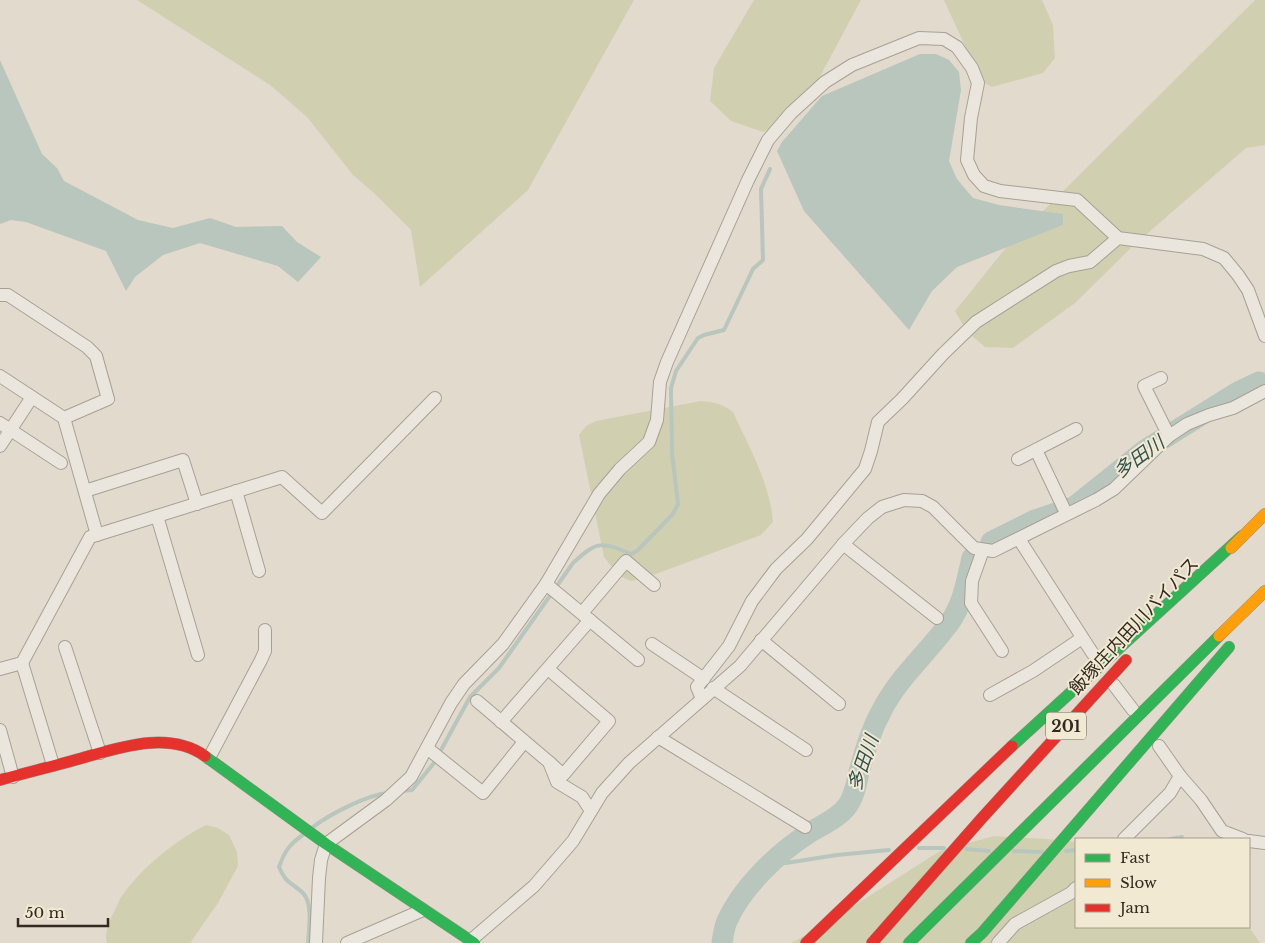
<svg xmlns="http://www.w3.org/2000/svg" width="1265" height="943" viewBox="0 0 1265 943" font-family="'Libre Baskerville','Noto Sans JP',serif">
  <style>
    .green { fill: #d0d0b0 }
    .water { fill: #b8c6bd }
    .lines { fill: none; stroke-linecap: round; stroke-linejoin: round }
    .stream { stroke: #b8c6bd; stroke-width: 4 }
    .river { stroke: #b8c6bd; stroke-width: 21 }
    .street-casing { stroke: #a7a096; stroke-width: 14 }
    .fast-casing { stroke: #978f86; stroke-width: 12 }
    .slow-casing { stroke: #978f86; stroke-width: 12 }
    .jam-casing { stroke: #978f86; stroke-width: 12 }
    .street { stroke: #eae6de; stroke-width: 12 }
    .fast { stroke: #30b455; stroke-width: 11 }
    .slow { stroke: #ff9f0a; stroke-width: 11 }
    .jam { stroke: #e5322d; stroke-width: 11 }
    .labels { text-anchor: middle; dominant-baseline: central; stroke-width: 4; stroke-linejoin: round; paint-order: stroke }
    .shield { fill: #f2e9d3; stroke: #6d6355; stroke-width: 1 }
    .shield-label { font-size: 16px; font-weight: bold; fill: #34291f }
    .street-label { font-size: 18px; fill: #34291f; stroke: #f2e9d3 }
    .water-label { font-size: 19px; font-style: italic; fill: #305250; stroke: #f2e9d3 }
  </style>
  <rect width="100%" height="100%" fill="#e2dacc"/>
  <!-- green -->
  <g class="green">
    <polygon points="137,0 634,0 528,190 420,287 411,230 375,194 353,175 307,117 270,85"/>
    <polygon points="754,0 861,0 802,110 763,132 731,121 710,101 714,68"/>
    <polygon points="944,0 1042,0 1053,25 1055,58 1043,73 992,87 981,81"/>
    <polygon points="1255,0 1265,0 1265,145 1246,148 1134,245 1075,303 1013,348 985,347 967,332 955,311 1005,249"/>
    <path d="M701,401c13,1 22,3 32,11 16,35 37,71 40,110l-12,13 -116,43 -14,3 -12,-5 -15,-19 -25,-122 7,-9 10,-5z"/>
    <path d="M206,825l12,3 11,7 8,17 1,14 -20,37 -28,40h-83c-3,-9 2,-21 6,-29 4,-7 6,-15 11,-21 20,-27 52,-53 82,-68z"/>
    <polygon points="994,836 1062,840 1076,842 1076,927 1249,927 1260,943 791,943 819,928 940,851"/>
  </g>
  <!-- water -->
  <g class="water">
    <polygon points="920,54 936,54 949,60 959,72 961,90 949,161 957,179 973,198 999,205 1063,214 1063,225 957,267 932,291 909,330 804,211 777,151 782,142 822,96"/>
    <polygon points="0,60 42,154 57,168 64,181 138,220 173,228 210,218 236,227 282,226 297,242 321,257 298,282 278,266 200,243 163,255 135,277 126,291 106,251 26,222 11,220 0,224"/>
  </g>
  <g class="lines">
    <!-- stream -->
    <g class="stream">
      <path d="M402,791l10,-1 22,-27 36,-66 29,-29 74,-105c24,-22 28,-22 58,-9l7,-4 35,-36 5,-10 -6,-51 -1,-65 5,-17 22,-33 6,-3 20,-5 29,-61 10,-9 -2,-71 9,-20"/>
      <path d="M313,827c17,-13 54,-32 75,-34"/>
      <path d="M304,834c-14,10 -19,16 -25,33 8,18 11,14 24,26 10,10 6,37 5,50"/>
      <polyline points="1170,839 1182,837"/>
      <polyline points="919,848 944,848"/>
      <polyline points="966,849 989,851"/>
      <polyline points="1014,851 1042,852"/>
      <polyline points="1066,851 1076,850"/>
      <polyline points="774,862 786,863 837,855 889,850"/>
    </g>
    <!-- river -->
    <g class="river">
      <polyline points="991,542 1035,520 1074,507 1145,450 1238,392 1259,382"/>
      <path d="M722,943c1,-7 2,-15 5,-22 15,-34 51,-68 82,-88 13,-8 30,-15 39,-28 8,-11 9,-28 13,-40 5,-18 11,-37 20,-53 17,-35 47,-59 69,-90 13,-18 17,-43 22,-64"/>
    </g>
    <defs>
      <g id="street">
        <polyline points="0,295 8,295 87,347 96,356 108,399 64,418"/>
        <polyline points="0,376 64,418 97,535"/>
        <polyline points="1161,378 1144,386 1169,436"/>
        <polyline points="0,423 61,463"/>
        <polyline points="0,446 32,397"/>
        <polyline points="1036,450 1066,513"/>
        <polyline points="1018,459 1076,429"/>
        <polyline points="85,491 183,460 197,504"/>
        <polyline points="236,491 259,571"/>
        <polyline points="157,516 198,655"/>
        <polyline points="1019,539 1093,654"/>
        <polyline points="843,544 937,618"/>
        <polyline points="983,550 972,581 971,603 1002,651"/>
        <polyline points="546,584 638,660"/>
        <polyline points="582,613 626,561 654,585"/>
        <polyline points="761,640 839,704"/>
        <polyline points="652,644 704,679"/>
        <polyline points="65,647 100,753"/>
        <polyline points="22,663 53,765"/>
        <polyline points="0,669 22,663 90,537 282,477 322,513 435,398"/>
        <polyline points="548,669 609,721 563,775 549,762"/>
        <polyline points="1114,685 1133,710"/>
        <polyline points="713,688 806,750"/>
        <polyline points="990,695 1033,671 1082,638"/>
        <polyline points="702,699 697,687 729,646 752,601 776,569 807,539 865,469 871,451 878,422 902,399 943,354 976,322 1056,271 1069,266 1090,262 1118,238"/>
        <polyline points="477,701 549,762 557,782 582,797 591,811"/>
        <polyline points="501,722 590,620"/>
        <polyline points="0,730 13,777"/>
        <polyline points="658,737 805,827"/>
        <polyline points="427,748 483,793 524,742"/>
        <polyline points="209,758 261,660 265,651 265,630"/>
        <polyline points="1180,776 1201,800 1222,831 1243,839"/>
        <polyline points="1124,839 1170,793 1180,776 1159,746"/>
        <polyline points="1249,841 1265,843"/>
        <polyline points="470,941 534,886 573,841 602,793 629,763 740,666 845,542 868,518 882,507 904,500 922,501 933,507 974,548 993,551 1096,500 1114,489 1169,436 1187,424 1209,415 1233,408 1265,391"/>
        <polyline points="316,943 319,878 321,860 326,844 386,800 411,777 451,703 464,684 503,644 546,584 599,494 620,469 649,442 657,420 660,382 667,362 748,180 768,140 791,113 825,82 852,65 919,38 944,39 957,47 972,68 978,83 971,118 967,160 974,175 984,186 1000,191 1077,200 1118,238 1203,249 1224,258 1238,275 1248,290 1265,336"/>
        <polyline points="347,943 423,910"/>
        <polyline points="998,943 1015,924 1071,893 1076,888"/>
      </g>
      <g id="fast">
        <polyline points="1012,746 1242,536"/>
        <polyline points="205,756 326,844 474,943"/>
        <polyline points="909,943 1219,636"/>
        <polyline points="971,943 982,933 1229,647"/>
      </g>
      <g id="slow">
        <polyline points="1231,548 1265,514"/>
        <polyline points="1219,636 1265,591"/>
      </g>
      <g id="jam">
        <path d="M0,780c25,-7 50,-13 75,-20 40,-11 92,-31 130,-4"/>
        <polyline points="806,943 1012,746"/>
        <polyline points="872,943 982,818 1126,660"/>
      </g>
    </defs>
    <!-- street casing -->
    <use href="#street" class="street-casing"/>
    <!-- fast casing -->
    <use href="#fast" class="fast-casing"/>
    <!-- slow casing -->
    <use href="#slow" class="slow-casing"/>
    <!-- jam casing -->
    <use href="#jam" class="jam-casing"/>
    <!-- street -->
    <use href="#street" class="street"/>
    <!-- fast -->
    <use href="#fast" class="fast"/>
    <!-- slow -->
    <use href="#slow" class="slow"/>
    <!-- jam -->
    <use href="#jam" class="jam"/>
  </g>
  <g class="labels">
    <!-- shield labels -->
    <rect class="shield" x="1046" y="712.5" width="40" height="27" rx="4"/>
    <g class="shield-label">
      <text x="1066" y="726">201</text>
    </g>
    <!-- street labels -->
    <g class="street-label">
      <text transform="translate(1134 626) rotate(-47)">飯塚庄内田川バイパス</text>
    </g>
    <!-- water labels -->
    <g class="water-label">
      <text transform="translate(1139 457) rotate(-36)">多田川</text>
      <text transform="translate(863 763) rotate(-71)">多田川</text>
    </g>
  </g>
  <!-- legend -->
  <rect x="1075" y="838" width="175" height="90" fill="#f2e9d3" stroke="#a69c8b"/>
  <rect x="1085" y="854" width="25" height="8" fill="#30b455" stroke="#a69c8b"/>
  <text x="1120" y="863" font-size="15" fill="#34291f">Fast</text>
  <rect x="1085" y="879" width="25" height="8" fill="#ff9f0a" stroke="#a69c8b"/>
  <text x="1120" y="888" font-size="15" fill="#34291f">Slow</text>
  <rect x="1085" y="904" width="25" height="8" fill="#e5322d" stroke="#a69c8b"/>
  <text x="1120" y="913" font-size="15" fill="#34291f">Jam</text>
  <!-- scale -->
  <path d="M18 918v8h90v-8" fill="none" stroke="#34291f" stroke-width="2.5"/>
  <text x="25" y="918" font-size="15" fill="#34291f" stroke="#f2e9d3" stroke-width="4" paint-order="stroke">50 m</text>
</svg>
